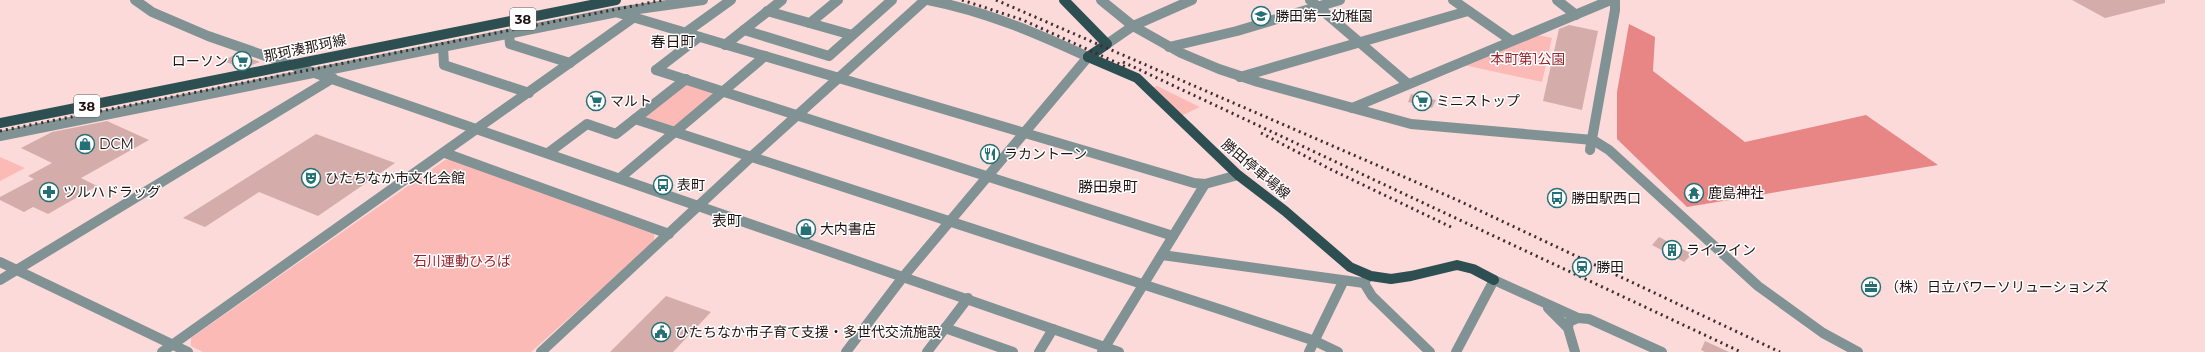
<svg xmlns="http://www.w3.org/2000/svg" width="2205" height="352" viewBox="0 0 2205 352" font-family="Montserrat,'Noto Sans JP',sans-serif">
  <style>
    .green { fill: #fcbab7 }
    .forest { fill: #e78685 }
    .building { fill: #d4adab }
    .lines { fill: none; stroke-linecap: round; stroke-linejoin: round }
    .minor { stroke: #809293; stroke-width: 10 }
    .major { stroke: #2e4f52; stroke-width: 10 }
    .rail { stroke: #3d2d2d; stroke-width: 3; stroke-dasharray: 2 4; stroke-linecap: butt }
    .labels { text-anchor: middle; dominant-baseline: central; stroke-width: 3; stroke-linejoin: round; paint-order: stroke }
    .shield { fill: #fff; stroke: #645a5a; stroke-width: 1 }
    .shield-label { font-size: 13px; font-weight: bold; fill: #211313 }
    .poi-label { font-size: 14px; fill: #211313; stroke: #fff; text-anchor: start }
    .street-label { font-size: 14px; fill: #211313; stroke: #fff }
    .park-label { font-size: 14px; fill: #97252f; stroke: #fff }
    .neighbourhood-label { font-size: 15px; fill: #211313; stroke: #fff }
  </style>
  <rect width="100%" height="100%" fill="#fbdad9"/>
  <!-- green -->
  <g class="green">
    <polygon points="1538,35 1552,38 1542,82 1464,65"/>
    <polygon points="686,79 724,92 676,132 635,119"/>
    <polygon points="1157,86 1200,107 1181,116 1151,88"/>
    <polygon points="0,156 0,157 25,168 0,181"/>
    <polygon points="452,159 654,233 654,242 531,352 203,352 191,346 191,338 445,160"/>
  </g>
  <!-- forest -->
  <polygon class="forest" points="1629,24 1655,37 1653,71 1745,142 1866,115 1938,165 1687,207 1617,139 1617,92"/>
  <!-- building -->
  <g class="building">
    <polygon points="2072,0 2165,0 2165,3 2105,18"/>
    <polygon points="1569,25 1598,31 1582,110 1543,101 1559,29"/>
    <polygon points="238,53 247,57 260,62 243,68 223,61"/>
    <polygon points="1411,94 1436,100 1432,108 1408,102"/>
    <polygon points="107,121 149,140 81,178 97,186 48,214 33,207 24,212 0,200 0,197 34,179 28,176 52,163 21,148 52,132"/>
    <polygon points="316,134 395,163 318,216 259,192 205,227 183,218"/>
    <polygon points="1659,237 1692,254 1684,262 1652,245"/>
    <polygon points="666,296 711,312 673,352 610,352"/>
    <polygon points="1705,341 1729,352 1705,352 1701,350"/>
  </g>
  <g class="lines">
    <!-- minor -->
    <g class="minor">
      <polyline points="135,0 152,12 208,36 1119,352"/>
      <polyline points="1101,0 1133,26 1181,53 1219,69 1258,82 1411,124 1593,140 1609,150 1758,286 1823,333 1858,352"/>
      <polyline points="1310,0 1407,83"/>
      <polyline points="1453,0 1512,41"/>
      <polyline points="1557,0 1576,15"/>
      <polyline points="767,11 852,35"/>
      <polyline points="619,13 1194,183 1205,184 1238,175"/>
      <polyline points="810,23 838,0"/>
      <polyline points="744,30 829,56 892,0"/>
      <polyline points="685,33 731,0"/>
      <polyline points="509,34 510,44 570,63"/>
      <polyline points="1107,44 1133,26 1192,0"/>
      <polyline points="725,45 782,0"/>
      <polyline points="443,47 444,65 529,93"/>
      <polyline points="1169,47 1237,31 1340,0"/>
      <polyline points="656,70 1173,236"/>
      <polyline points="656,70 699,37"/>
      <polyline points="1240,77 1468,11"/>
      <polyline points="1352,108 1611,0"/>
      <polyline points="635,119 1222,310 1315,341 1338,352"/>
      <polyline points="0,136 617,12 703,0"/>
      <polyline points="1590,150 1615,10 1615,0"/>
      <polyline points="445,153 669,234"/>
      <polyline points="548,153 587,124 616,134 686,79"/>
      <polyline points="620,178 765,56"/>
      <polyline points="1162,255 1364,283"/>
      <polyline points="0,262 188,352"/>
      <polyline points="1367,278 1364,283 1372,296 1430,352"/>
      <polyline points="0,280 333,78"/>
      <polyline points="1548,308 1568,328 1575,352"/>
      <polyline points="945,328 1013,352"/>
      <polyline points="1568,328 1569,322 1578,318 1589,319 1662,352"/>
      <polyline points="162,352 633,18"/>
      <polyline points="541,352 752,156 925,0"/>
      <path d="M846,352l57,-75 185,-220c-52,-24 -103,-46 -160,-57"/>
      <polyline points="927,352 968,298"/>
      <polyline points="1039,352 1053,329"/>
      <polyline points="1102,352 1205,184"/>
      <polyline points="1309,352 1343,282"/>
      <polyline points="1456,352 1494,280 1576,317"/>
    </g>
    <!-- major -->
    <g class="major">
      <polyline points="1064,0 1107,44 1088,57"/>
      <polyline points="1088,57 1137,78 1238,175 1285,211 1350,267 1371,276 1391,279 1411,276 1457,265 1473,269 1494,280"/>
      <polyline points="0,123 616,0"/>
    </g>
    <!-- rail -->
    <g class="rail">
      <polyline points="962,0 1023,20 1126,67"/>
      <polyline points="996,0 1455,199 1780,352"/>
      <polyline points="1123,62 1741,352"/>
      <polyline points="0,131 663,0"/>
      <polyline points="1261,133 1330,169 1451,227"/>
    </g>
  </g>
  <!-- icons -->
  <defs>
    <symbol id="school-ring" viewBox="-11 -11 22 22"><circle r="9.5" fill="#fff" stroke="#257076" stroke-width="1.5"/><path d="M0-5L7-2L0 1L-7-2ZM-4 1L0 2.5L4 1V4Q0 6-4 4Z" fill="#257076"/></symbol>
    <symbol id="supermarket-ring" viewBox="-11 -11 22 22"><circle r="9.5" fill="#fff" stroke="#257076" stroke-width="1.5"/><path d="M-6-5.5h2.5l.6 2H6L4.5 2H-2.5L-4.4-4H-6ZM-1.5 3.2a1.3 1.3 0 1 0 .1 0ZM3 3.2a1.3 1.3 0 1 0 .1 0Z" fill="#257076"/></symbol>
    <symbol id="shop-ring" viewBox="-11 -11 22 22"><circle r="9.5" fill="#fff" stroke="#257076" stroke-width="1.5"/><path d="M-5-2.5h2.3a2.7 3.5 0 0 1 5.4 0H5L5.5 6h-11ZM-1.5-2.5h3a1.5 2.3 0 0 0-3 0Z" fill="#257076"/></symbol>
    <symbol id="restaurant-ring" viewBox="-11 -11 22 22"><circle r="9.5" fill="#fff" stroke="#257076" stroke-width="1.5"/><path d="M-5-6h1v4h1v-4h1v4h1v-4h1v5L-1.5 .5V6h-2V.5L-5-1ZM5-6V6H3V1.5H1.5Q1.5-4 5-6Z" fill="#257076"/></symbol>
    <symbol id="theatre-ring" viewBox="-11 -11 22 22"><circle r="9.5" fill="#fff" stroke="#257076" stroke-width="1.5"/><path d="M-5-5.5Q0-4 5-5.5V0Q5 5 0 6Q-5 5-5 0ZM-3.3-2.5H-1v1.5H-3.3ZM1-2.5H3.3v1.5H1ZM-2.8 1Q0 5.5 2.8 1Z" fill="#257076"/></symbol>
    <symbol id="bus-ring" viewBox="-11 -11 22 22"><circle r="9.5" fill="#fff" stroke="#257076" stroke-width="1.5"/><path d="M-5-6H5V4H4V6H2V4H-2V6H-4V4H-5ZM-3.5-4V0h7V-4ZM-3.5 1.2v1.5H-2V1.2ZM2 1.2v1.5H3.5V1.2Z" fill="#257076"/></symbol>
    <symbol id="pharmacy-ring" viewBox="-11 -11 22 22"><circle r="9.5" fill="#fff" stroke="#257076" stroke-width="1.5"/><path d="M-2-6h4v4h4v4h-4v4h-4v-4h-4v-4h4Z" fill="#257076"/></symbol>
    <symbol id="temple-ring" viewBox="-11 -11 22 22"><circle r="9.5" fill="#fff" stroke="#257076" stroke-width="1.5"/><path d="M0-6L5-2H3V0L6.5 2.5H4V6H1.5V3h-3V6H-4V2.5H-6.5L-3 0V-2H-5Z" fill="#257076"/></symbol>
    <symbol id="building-ring" viewBox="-11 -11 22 22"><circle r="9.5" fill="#fff" stroke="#257076" stroke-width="1.5"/><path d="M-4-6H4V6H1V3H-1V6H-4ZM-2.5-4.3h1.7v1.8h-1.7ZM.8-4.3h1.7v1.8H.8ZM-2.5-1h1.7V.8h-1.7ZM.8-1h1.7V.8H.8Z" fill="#257076"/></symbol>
    <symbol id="station-ring" viewBox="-11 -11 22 22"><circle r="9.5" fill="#fff" stroke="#257076" stroke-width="1.5"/><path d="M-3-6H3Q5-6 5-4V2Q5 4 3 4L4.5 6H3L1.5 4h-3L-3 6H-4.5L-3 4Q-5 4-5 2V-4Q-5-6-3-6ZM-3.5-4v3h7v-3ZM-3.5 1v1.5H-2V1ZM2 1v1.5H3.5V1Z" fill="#257076"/></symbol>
    <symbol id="office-ring" viewBox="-11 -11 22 22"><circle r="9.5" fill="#fff" stroke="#257076" stroke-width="1.5"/><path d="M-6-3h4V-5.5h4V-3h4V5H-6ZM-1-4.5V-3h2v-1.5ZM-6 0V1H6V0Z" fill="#257076"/></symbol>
    <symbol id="civic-ring" viewBox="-11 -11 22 22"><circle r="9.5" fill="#fff" stroke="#257076" stroke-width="1.5"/><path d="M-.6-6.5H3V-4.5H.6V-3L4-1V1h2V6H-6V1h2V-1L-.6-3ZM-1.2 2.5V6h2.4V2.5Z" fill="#257076"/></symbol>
  </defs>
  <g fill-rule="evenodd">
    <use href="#school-ring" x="1250" y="5" width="22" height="22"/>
    <use href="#supermarket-ring" x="231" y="50" width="22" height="22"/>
    <use href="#supermarket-ring" x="585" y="90" width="22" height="22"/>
    <use href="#supermarket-ring" x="1411" y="90" width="22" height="22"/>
    <use href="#shop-ring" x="74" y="133" width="22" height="22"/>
    <use href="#restaurant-ring" x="979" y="143" width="22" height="22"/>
    <use href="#theatre-ring" x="300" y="167" width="22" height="22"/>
    <use href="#bus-ring" x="652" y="174" width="22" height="22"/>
    <use href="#pharmacy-ring" x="38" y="181" width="22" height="22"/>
    <use href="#temple-ring" x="1683" y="182" width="22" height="22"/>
    <use href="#bus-ring" x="1546" y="187" width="22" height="22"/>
    <use href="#shop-ring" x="795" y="218" width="22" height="22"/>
    <use href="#building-ring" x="1661" y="239" width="22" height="22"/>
    <use href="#station-ring" x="1571" y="256" width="22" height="22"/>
    <use href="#office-ring" x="1860" y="276" width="22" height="22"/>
    <use href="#civic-ring" x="650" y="321" width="22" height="22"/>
  </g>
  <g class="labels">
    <!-- shield labels -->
    <g class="shield">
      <rect x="510" y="8" width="26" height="22" rx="3"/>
      <rect x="74" y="95" width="26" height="22" rx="3"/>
    </g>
    <g class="shield-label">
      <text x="523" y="19">38</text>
      <text x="87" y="106">38</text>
    </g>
    <!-- poi labels -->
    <g class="poi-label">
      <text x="1275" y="16">勝田第一幼稚園</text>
      <text x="228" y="61" text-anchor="end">ローソン</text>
      <text x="610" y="101">マルト</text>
      <text x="1436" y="101">ミニストップ</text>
      <text x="99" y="144">DCM</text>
      <text x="1004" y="154">ラカントーン</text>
      <text x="325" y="178">ひたちなか市文化会館</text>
      <text x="677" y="185">表町</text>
      <text x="63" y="192">ツルハドラッグ</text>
      <text x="1708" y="193">鹿島神社</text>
      <text x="1571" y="198">勝田駅西口</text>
      <text x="820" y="229">大内書店</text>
      <text x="1686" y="250">ライフイン</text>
      <text x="1596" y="267">勝田</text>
      <text x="1885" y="287">（株）日立パワーソリューションズ</text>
      <text x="675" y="332">ひたちなか市子育て支援・多世代交流施設</text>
    </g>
    <!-- street labels -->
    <g class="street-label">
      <text transform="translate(305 48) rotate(-12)">那珂湊那珂線</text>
      <text transform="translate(1256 169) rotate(40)">勝田停車場線</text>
    </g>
    <!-- park labels -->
    <g class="park-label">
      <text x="1528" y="59">本町第1公園</text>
      <text x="462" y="261">石川運動ひろば</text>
    </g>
    <!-- neighbourhood labels -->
    <g class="neighbourhood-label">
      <text x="673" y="41">春日町</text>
      <text x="1108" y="186">勝田泉町</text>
      <text x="727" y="220">表町</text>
    </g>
  </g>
</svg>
